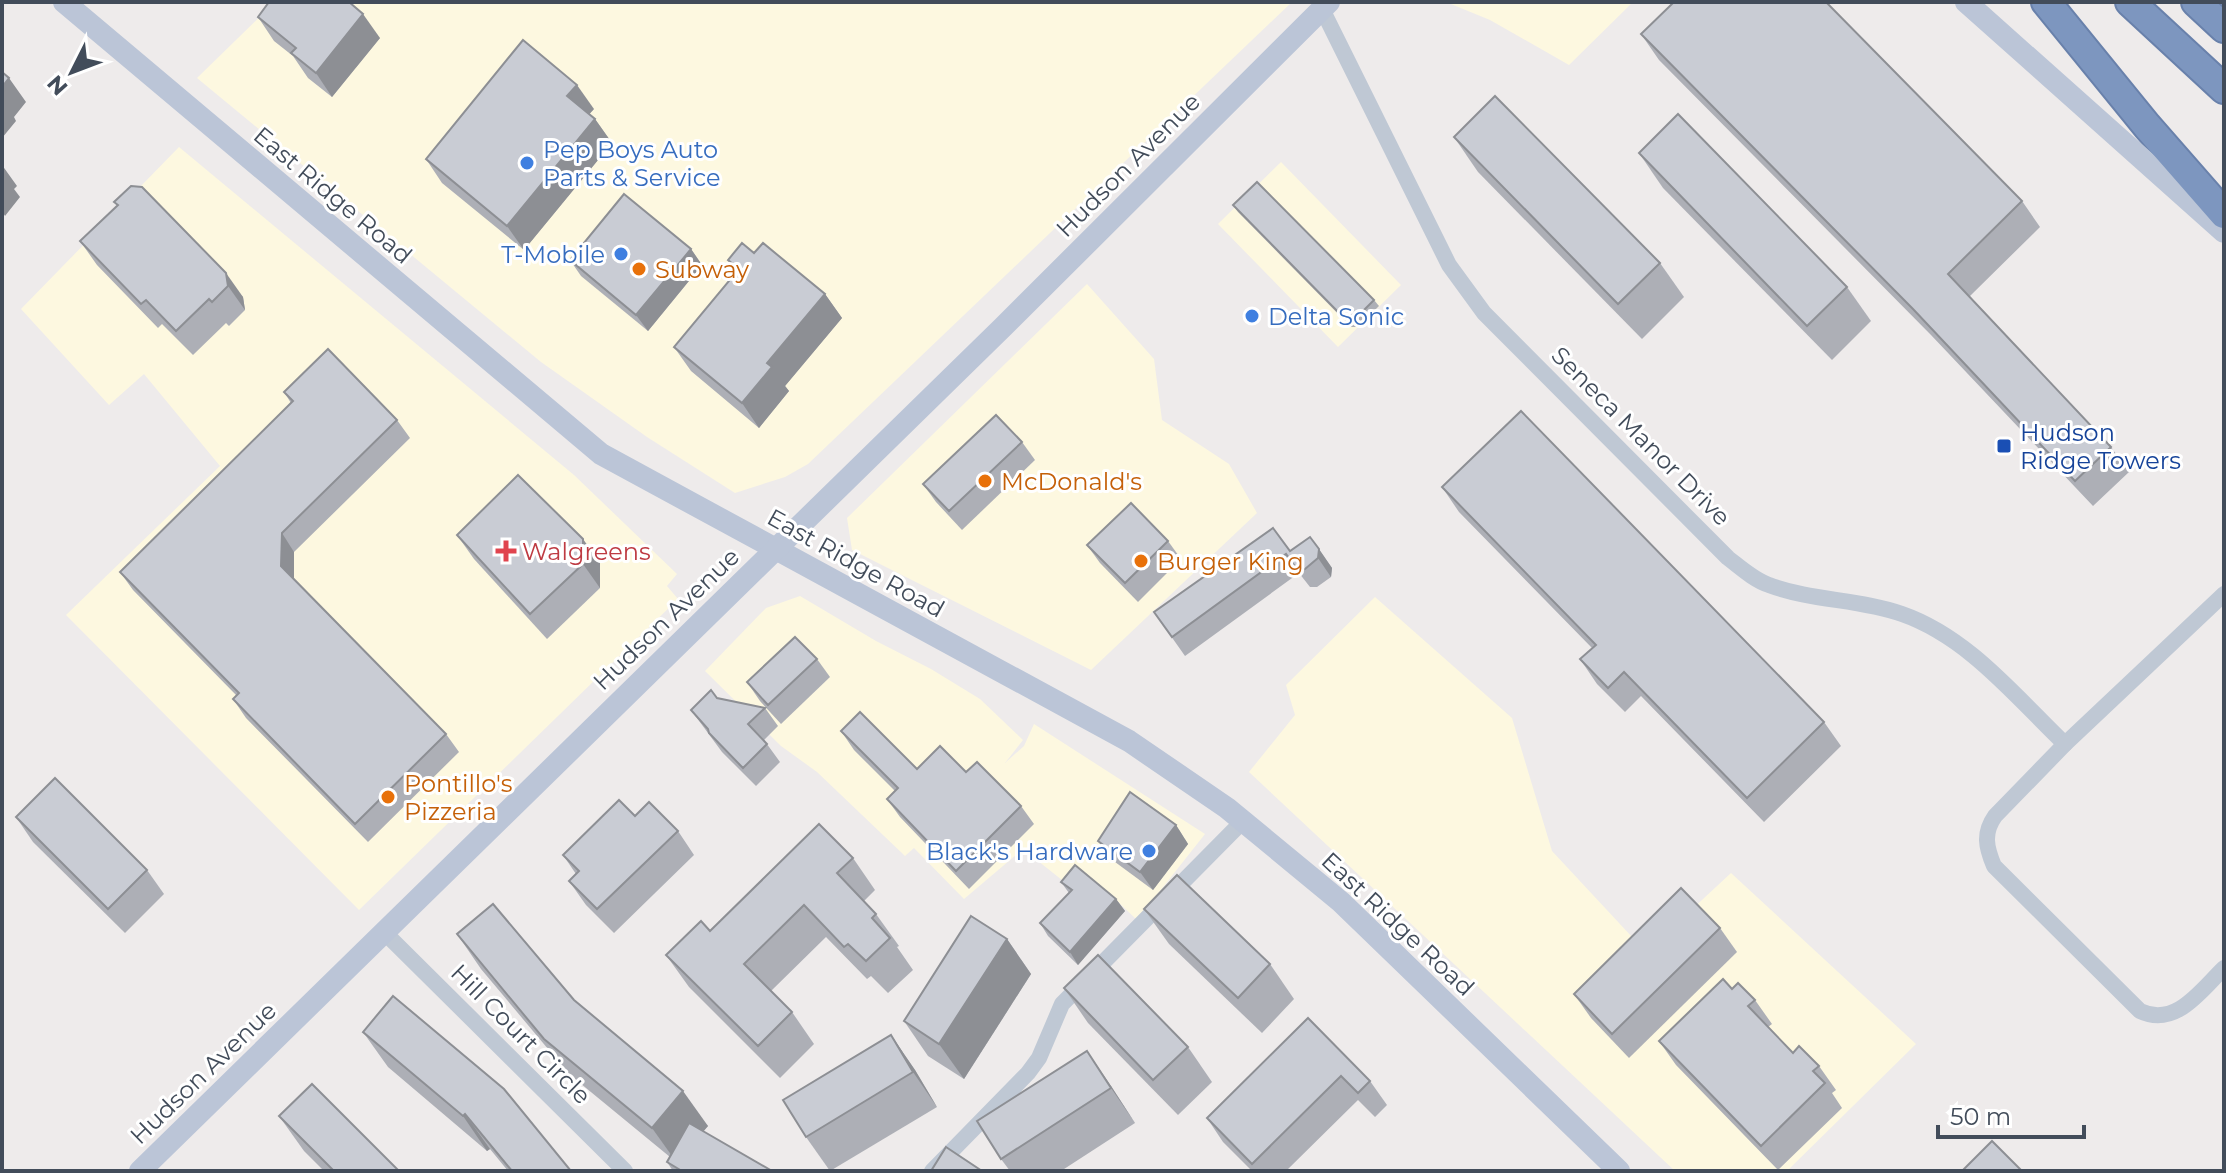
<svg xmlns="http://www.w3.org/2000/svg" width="2226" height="1173" viewBox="0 0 2226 1173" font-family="Montserrat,sans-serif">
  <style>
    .commercial { fill: #fdf8e0 }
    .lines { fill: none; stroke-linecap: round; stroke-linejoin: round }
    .motorway-casing { stroke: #6981ab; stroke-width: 32 }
    .minor { stroke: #bfc8d4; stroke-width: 16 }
    .secondary { stroke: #bbc5d7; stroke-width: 22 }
    .motorway { stroke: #7d96bf; stroke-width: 28 }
    .wall { fill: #adafb6 }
    .shaded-wall { fill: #8d8f94 }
    .building { fill: #c9ccd4; stroke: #8d8f94; stroke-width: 2 }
    .shop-dot { fill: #3f7fe0; stroke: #fff; stroke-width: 3 }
    .food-dot { fill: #e8710a; stroke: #fff; stroke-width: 3 }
    .transit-dot { fill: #1a4fb4; stroke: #fff; stroke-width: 3 }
    .health-dot { fill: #e0444e; stroke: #fff; stroke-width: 3 }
    .labels { text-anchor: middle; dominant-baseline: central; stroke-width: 6; stroke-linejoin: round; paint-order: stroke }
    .shop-label { font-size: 24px; fill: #366cbe; stroke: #fff; text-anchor: start }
    .street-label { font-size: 24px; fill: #424c5a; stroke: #fff }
    .food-label { font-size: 24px; fill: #c56008; stroke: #fff; text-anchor: start }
    .transit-label { font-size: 24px; fill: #164399; stroke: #fff; text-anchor: start }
    .health-label { font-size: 24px; fill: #be3a42; stroke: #fff; text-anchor: start }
  </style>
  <rect width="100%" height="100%" fill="#eeebeb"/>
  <!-- commercial -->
  <g class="commercial">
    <polygon points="275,2 1292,2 808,464 785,477 735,493 647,437 541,362 197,78"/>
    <polygon points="1446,2 1633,2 1569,65 1490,20"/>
    <polygon points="179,147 574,475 677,574 667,586 678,599 359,910 66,615 220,466 144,374 109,405 21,309"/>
    <polygon points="1281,162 1401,285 1338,347 1218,224"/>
    <polygon points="1087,284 1154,359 1162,420 1229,464 1257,513 1091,670 852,550 847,518"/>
    <polygon points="800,596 876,641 931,669 980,699 1023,740 1005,763 1024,746 1034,724 1205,834 1137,920 1115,899 1072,888 1023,849 964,899 914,848 905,856 817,772 781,746 705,671 766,608"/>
    <polygon points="1375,597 1512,718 1552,851 1646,952 1731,873 1916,1044 1787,1171 1675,1171 1249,772 1295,715 1286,685"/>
  </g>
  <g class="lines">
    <defs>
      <g id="motorway">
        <polyline points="2046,2 2147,126 2224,214"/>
        <polyline points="2130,2 2224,89"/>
        <polyline points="2196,2 2224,28"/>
      </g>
    </defs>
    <!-- motorway casing -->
    <use href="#motorway" class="motorway-casing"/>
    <!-- minor -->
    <g class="minor">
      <path d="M1322,9l127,256 35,48 244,245c13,10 26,22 41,27 43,16 90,14 133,29 66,23 113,82 163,130"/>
      <path d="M2224,594l-159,150 -70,72c-12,17 -9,31 -1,50l146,145c36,17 61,-21 84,-43"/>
      <polyline points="383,931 625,1171"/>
      <polyline points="932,1171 1028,1073 1039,1058 1062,1004 1244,820"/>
    </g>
    <!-- secondary -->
    <g class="secondary">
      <polyline points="64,2 601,454 1129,741 1227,808 1341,902 1619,1171"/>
      <polyline points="1966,2 2224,232"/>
      <polyline points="140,1171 1003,327 1329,2"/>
    </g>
    <!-- motorway -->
    <use href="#motorway" class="motorway"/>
  </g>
  <!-- wall -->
  <g class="wall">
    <polygon points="258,17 380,38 332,97 308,78 293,56 274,41"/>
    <polygon points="1641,34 2022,201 2040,227 1969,297 2111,447 2129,472 2093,506 1931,335 1659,60"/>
    <polygon points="594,109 589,114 595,119 612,143 524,250 442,183 426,159"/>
    <polygon points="1454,137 1660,263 1684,297 1642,339 1478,172"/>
    <polygon points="1639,153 1847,287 1871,321 1832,360 1663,188"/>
    <polygon points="131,186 243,297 245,310 229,326 226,323 193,355 162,324 158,328 97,265 80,241 117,206 114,202"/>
    <polygon points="1233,205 1374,300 1379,306 1358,327 1351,327 1238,212"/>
    <polygon points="691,249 702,265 648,331 581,276 570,260"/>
    <polygon points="754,253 825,294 842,318 785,386 789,391 759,428 691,371 674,347 737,271 728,260"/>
    <polygon points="284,392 397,420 410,438 294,552 294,579 446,734 459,752 368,842 246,718 233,699 237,696 133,590 120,572 291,403"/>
    <polygon points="1022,442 1035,460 962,530 936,502 923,484"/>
    <polygon points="1442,487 1824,722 1841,746 1764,822 1641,696 1625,712 1597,684 1580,659 1592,648 1459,512"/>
    <polygon points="457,535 600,563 600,588 547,639 474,559"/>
    <polygon points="1310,537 1332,568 1331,577 1317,587 1310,587 1299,573 1185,656 1154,612 1290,551"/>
    <polygon points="1168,541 1181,559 1138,602 1100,563 1087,545"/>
    <polygon points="817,659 830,677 781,724 760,701 747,682"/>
    <polygon points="717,698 765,708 778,726 764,740 780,762 756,786 722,752 691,710"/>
    <polygon points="841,731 917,769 966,772 1021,806 1034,824 969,889 900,817 887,799 895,791 854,750"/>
    <polygon points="635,816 678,831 694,855 614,933 586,905 569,881 576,874 563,855"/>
    <polygon points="16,817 147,870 164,894 125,933 33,842"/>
    <polygon points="1176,825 1188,844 1153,890 1111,859 1098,841"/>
    <polygon points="853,858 875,890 864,901 876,914 899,946 897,947 913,970 888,993 871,976 867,979 826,937 771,991 792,1012 814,1044 780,1078 689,987 666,955 710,931"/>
    <polygon points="1061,882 1116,899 1125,911 1078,965 1048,936 1040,923 1069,893"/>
    <polygon points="1144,909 1270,964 1294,999 1262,1033 1169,944"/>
    <polygon points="1720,928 1737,952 1629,1058 1591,1018 1574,994"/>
    <polygon points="457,934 708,1126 703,1131 772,1171 673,1171 667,1162 670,1157 569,1074 481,969"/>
    <polygon points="1007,939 1031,974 964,1079 928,1056 904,1021"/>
    <polygon points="1064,988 1188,1047 1212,1082 1178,1115 1088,1023"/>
    <polygon points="1732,989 1755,1000 1772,1024 1768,1027 1793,1053 1819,1066 1836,1090 1832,1093 1842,1108 1778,1170 1676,1065 1659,1041"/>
    <polygon points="1308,1018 1370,1081 1387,1105 1375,1117 1358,1100 1286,1171 1252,1171 1223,1142 1207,1118"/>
    <polygon points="363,1032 571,1171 508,1171 490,1149 487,1151 388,1067"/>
    <polygon points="891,1035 915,1070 937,1107 830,1171 806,1137"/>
    <polygon points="1111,1086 1135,1123 1061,1171 1010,1171 1001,1159"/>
    <polygon points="279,1116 399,1171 324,1171 304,1151"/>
  </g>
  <!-- shaded-wall -->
  <g class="shaded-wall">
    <polygon points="363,14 380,38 332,97 316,73"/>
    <polygon points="9,78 26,102 14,117 16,121 2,138 2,87"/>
    <polygon points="577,85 594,109 584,120 567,96"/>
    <polygon points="595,119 612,143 524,250 507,226"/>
    <polygon points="2,165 17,186 14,189 20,197 5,216 2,211"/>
    <polygon points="691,249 702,265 648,331 636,315"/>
    <polygon points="226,273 243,297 245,310 228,286"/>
    <polygon points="825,294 842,318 785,386 789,391 759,428 742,403 767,363"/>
    <polygon points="282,533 294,552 294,584 281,566"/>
    <polygon points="583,539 600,563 600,588 583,564"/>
    <polygon points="1319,549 1332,568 1331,577 1318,558"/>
    <polygon points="1176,825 1188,844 1153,890 1140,872"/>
    <polygon points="1116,899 1125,911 1078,965 1070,952"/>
    <polygon points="1007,939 1031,974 964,1079 939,1044"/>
    <polygon points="891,1035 915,1070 937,1107 913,1072"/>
    <polygon points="1087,1051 1111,1086 1135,1123 1111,1088"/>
    <polygon points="683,1091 708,1126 677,1163 652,1128"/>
    <polygon points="465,1114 490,1149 487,1151 463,1116"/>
  </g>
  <!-- building -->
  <g class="building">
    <polygon points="269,2 349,2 363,14 316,73 291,53 296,48 258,17"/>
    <polygon points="1674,2 1826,2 2022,201 1948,274 2111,447 2075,481 1913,309 1641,34"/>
    <polygon points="523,40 577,85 567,96 595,119 507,226 426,159"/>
    <polygon points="2,72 9,78 2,87"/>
    <polygon points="1495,96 1660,263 1618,304 1454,137"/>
    <polygon points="1678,114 1847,287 1807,326 1639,153"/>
    <polygon points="1257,182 1374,300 1353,321 1347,321 1233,205"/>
    <polygon points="131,186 142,187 226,273 228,286 212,302 209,299 176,331 146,300 141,304 80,241 118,205 114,202"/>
    <polygon points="624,194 691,249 636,315 570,260"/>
    <polygon points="742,243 754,253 763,243 825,294 767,363 772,367 742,403 674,347 739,269 728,260"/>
    <polygon points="328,349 397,420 282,533 281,566 446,734 355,824 233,699 239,693 120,572 293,401 284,392"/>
    <polygon points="1521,411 1824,722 1747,798 1624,672 1608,688 1580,659 1596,645 1442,487"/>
    <polygon points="996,415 1022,442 949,511 923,484"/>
    <polygon points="518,475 583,539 583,564 530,614 457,535"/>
    <polygon points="1131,503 1168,541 1125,583 1087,545"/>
    <polygon points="1273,528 1290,551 1310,537 1319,549 1318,558 1305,569 1297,569 1286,554 1172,637 1154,612"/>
    <polygon points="795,637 817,659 768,705 747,682"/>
    <polygon points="711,690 717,698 765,708 748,724 767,744 743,768 709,733 708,729 691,710"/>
    <polygon points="860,712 917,769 940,746 966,772 977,762 1021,806 956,871 887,799 898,788 841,731"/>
    <polygon points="55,778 147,870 108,909 16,817"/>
    <polygon points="1130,792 1176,825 1140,872 1098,841"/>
    <polygon points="619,800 635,816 649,802 678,831 597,909 569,881 579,871 563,855"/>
    <polygon points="819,824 853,858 837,873 876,914 872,918 890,938 866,961 848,944 844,947 804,905 744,964 792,1012 758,1046 666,955 701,921 710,931"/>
    <polygon points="1075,865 1116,899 1070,952 1040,923 1072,890 1061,882"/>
    <polygon points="1177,875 1270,964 1238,998 1144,909"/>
    <polygon points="1681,888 1720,928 1612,1034 1574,994"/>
    <polygon points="493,904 574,1000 683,1091 652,1128 544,1039 457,934"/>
    <polygon points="971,916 1007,939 939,1044 904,1021"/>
    <polygon points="1098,955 1188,1047 1153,1080 1064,988"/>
    <polygon points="1723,979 1732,989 1738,983 1755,1000 1748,1006 1793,1053 1799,1046 1819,1066 1813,1071 1825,1083 1761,1146 1659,1041"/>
    <polygon points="393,996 504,1089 571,1171 512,1171 465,1114 463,1116 363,1032"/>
    <polygon points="1308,1018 1370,1081 1358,1093 1341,1076 1252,1164 1207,1118"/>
    <polygon points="891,1035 913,1072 806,1137 783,1100"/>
    <polygon points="1087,1051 1111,1088 1001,1159 977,1121"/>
    <polygon points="312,1084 399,1171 334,1171 279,1116"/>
    <polygon points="689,1123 772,1171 682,1171 667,1162"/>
    <polygon points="1992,1141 2022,1171 1962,1171"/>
    <polygon points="946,1147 982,1171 931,1171"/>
  </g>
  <!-- markers -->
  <g class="shop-dot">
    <circle cx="527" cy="163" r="8"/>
    <circle cx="621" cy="254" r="8"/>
    <circle cx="1252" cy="316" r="8"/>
    <circle cx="1149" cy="851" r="8"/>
  </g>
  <g class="food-dot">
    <circle cx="639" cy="269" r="8"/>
    <circle cx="985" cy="481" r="8"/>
    <circle cx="1141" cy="561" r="8"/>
    <circle cx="388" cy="797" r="8"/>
  </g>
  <rect class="transit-dot" x="1996" y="438" width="16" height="16" rx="4"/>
  <path class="health-dot" d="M502 539h8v8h8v8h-8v8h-8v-8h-8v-8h8z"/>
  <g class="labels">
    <!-- shop labels -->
    <g class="shop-label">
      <text x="543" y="149">Pep Boys Auto<tspan x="543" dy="28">Parts &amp; Service</tspan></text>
      <text x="605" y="254" text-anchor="end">T-Mobile</text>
      <text x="1268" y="316">Delta Sonic</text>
      <text x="1133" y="851" text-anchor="end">Black's Hardware</text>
    </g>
    <!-- street labels -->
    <g class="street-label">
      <text transform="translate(1128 165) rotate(-45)">Hudson Avenue</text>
      <text transform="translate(333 195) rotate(40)">East Ridge Road</text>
      <text transform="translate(1641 436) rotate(45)">Seneca Manor Drive</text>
      <text transform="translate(856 563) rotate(29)">East Ridge Road</text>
      <text transform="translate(666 619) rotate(-44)">Hudson Avenue</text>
      <text transform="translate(1398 924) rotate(43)">East Ridge Road</text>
      <text transform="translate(521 1034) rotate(45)">Hill Court Circle</text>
      <text transform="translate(203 1073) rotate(-44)">Hudson Avenue</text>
    </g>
    <!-- food labels -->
    <g class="food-label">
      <text x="655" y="269">Subway</text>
      <text x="1001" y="481">McDonald's</text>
      <text x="1157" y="561">Burger King</text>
      <text x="404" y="783">Pontillo's<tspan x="404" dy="28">Pizzeria</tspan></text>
    </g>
    <!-- transit labels -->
    <g class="transit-label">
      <text x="2020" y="432">Hudson<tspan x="2020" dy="28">Ridge Towers</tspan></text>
    </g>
    <!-- health labels -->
    <g class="health-label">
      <text x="522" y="551">Walgreens</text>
    </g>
  </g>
  <!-- border -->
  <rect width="2226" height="1173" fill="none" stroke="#424c5a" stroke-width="8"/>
  <!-- north arrow -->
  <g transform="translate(72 72) rotate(228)" stroke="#ffffff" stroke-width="6" paint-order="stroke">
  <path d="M0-6L14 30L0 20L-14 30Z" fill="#424c5a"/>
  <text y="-12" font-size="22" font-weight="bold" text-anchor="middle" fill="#424c5a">N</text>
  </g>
  <!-- scale -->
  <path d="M1938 1125v12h146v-12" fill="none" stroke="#424c5a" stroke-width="4"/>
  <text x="1950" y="1125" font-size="24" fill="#424c5a" stroke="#ffffff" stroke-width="6" paint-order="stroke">50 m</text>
</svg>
